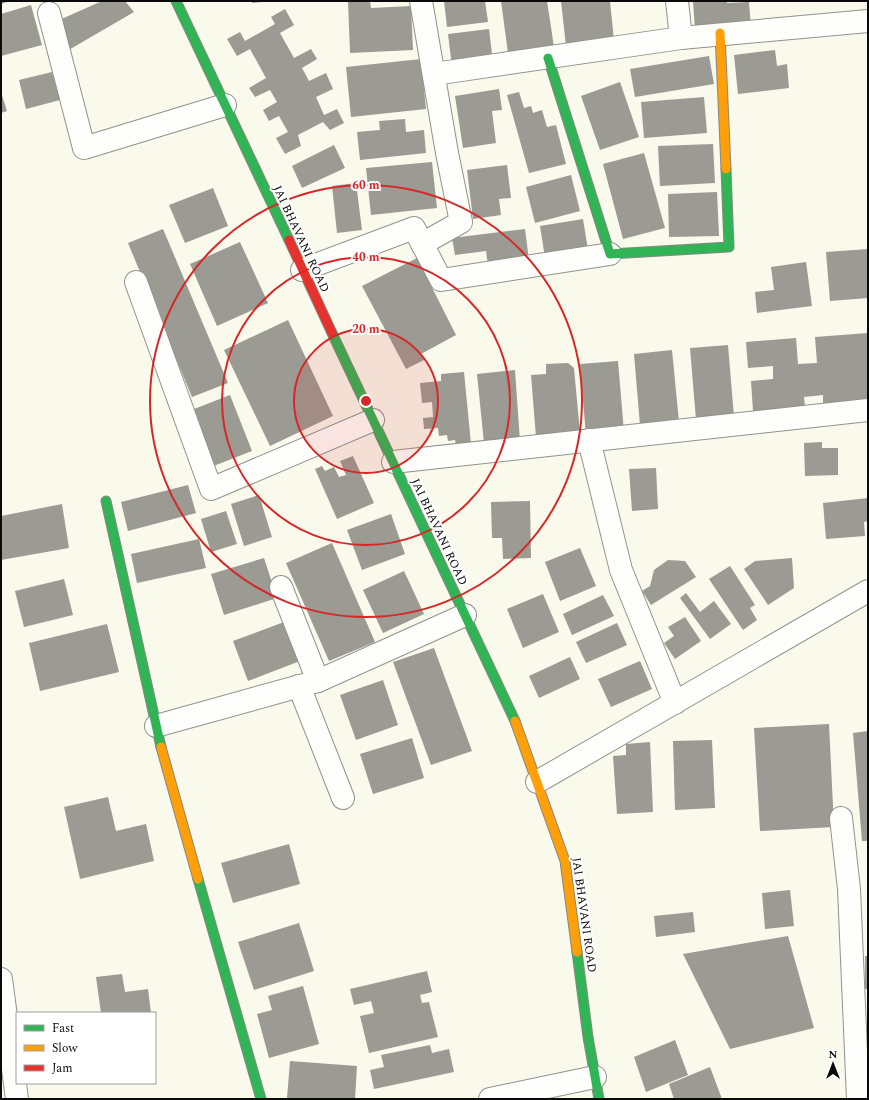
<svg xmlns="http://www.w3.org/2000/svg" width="869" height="1100" viewBox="0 0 869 1100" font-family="Spectral,serif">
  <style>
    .building { fill: #9b9a93 }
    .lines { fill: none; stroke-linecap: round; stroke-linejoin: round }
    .street-casing { stroke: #92928c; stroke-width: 24 }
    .fast-casing { stroke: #888882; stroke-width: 11 }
    .slow-casing { stroke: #888882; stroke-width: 11 }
    .jam-casing { stroke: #888882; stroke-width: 11 }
    .street { stroke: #fefefc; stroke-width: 22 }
    .fast { stroke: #30b455; stroke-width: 9 }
    .slow { stroke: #ff9f0a; stroke-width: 9 }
    .jam { stroke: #e5322d; stroke-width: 9 }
    .ring { fill: none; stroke: #d62828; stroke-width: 2 }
    .labels { text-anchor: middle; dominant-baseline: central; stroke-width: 4; stroke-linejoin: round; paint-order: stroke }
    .street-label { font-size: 12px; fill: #0a0a0a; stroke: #fff }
    .centre { fill: #d62828; stroke: #fff; stroke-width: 2 }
    .ring-label { font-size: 12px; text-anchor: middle; font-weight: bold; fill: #d62828; stroke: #fff; stroke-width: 4; stroke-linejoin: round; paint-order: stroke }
  </style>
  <rect width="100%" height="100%" fill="#f9f9ec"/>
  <!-- building -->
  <g class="building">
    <polygon points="1,1 10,1 1,4"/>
    <polygon points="102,1 125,1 134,12 67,51 57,21"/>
    <polygon points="252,1 263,1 263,2 252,3"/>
    <polygon points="348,1 370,1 371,8 411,6 413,50 350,53"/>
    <polygon points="444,1 485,1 488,22 447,27"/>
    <polygon points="501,1 547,1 554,47 508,53"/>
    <polygon points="561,1 610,1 614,41 566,46"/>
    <polygon points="693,1 727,1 727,3 749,2 751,27 695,30"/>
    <polygon points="31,5 42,45 1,56 1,14"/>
    <polygon points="285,9 294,25 280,33 294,58 311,49 317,59 302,68 309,81 326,73 333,89 316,97 324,115 337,109 344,123 330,130 323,122 298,135 301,146 285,154 276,138 288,132 279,116 269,121 263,110 277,102 270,90 255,97 249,88 266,78 250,49 237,56 227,39 240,32 245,41 275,24 271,17"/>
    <polygon points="489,29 493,62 452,67 448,34"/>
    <polygon points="775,50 777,66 787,64 789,88 738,94 734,55"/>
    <polygon points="709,56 714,84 635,97 630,69"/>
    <polygon points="421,59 426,109 351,117 346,67"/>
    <polygon points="52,72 60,100 26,109 19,80"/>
    <polygon points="620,82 639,137 600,150 581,96"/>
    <polygon points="499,89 502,110 492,111 496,143 463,148 455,96"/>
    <polygon points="1,92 7,111 1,113"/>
    <polygon points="519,92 524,108 531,106 533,113 542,110 547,127 556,125 566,164 529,173 507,95"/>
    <polygon points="704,97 707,133 644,138 641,102"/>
    <polygon points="405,119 406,132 424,130 426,153 360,160 357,132 380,130 379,121"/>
    <polygon points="713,144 715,183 660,186 658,146"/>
    <polygon points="334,145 345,168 302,188 292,166"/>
    <polygon points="644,153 665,228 623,239 603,164"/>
    <polygon points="432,162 437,208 371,215 366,168"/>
    <polygon points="507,165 511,198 499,199 501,215 473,219 467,170"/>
    <polygon points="571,175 580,211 535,223 526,187"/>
    <polygon points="356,183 362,230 337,233 332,186"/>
    <polygon points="213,188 228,226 185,243 169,205"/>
    <polygon points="717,192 719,236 669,237 668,194"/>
    <polygon points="583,219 588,250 545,258 540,226"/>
    <polygon points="163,229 228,383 192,397 128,243"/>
    <polygon points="525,229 529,260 488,265 486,251 455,255 452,238"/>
    <polygon points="240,242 268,303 217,326 190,264"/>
    <polygon points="868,249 868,298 830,301 826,252"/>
    <polygon points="417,258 456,335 421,354 424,360 406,369 362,286"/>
    <polygon points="806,262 812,306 757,313 755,292 774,290 771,267"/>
    <polygon points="288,320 333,416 270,446 224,350"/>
    <polygon points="868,333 868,400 823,403 823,395 804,397 805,407 753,411 751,381 773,379 773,366 748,368 746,342 796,338 798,364 817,363 815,337"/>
    <polygon points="728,345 734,417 696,420 690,348"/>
    <polygon points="672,350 679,422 640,425 634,354"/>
    <polygon points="618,361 624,432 586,436 580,364"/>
    <polygon points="568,363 574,368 580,433 536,437 531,375 546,374 546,364"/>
    <polygon points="515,370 520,442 484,443 477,374"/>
    <polygon points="464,372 471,444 456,445 455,440 448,441 447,435 439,436 438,428 424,429 423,418 433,417 432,402 422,403 420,383 441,381 441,374"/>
    <polygon points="230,395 252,451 211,467 189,411"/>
    <polygon points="822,442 822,448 838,448 838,475 805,476 804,443"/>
    <polygon points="353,456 374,503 337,519 315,469 322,466 325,471 334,467 339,477 346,475 340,461"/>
    <polygon points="656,468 658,509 632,511 629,469"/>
    <polygon points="188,485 196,513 128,531 121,502"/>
    <polygon points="259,495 272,537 244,546 231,504"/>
    <polygon points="868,498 868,521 864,522 865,536 826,539 823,503"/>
    <polygon points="530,501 531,558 503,559 502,538 492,538 491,502"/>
    <polygon points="62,504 69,548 1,560 1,516"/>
    <polygon points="226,511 237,544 211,552 201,519"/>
    <polygon points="391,514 405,554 362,570 347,530"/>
    <polygon points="199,539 206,568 137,583 131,554"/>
    <polygon points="332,543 375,642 329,661 286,563"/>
    <polygon points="580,548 596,586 560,601 545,562"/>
    <polygon points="264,558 277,598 224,615 211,574"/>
    <polygon points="792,558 794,588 768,605 744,569 755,561"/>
    <polygon points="668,560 685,561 696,577 651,605 642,591 650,586 654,570"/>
    <polygon points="730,566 755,605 750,608 757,620 743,630 709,579"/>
    <polygon points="404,571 424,614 383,633 363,590"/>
    <polygon points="64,579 73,615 24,627 15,591"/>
    <polygon points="686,593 700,612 714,601 731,624 710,639 680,598"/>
    <polygon points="543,594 559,632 523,648 507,609"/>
    <polygon points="603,595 614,616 572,635 563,614"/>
    <polygon points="685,617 701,641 675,659 664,643 674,636 668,627"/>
    <polygon points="284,622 300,661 248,681 233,641"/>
    <polygon points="617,623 627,645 586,663 576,642"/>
    <polygon points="107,624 119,672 40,691 29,643"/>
    <polygon points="434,648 472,751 431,765 393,662"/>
    <polygon points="570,657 580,679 539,698 529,676"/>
    <polygon points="640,661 652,689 611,707 598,679"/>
    <polygon points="383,680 398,725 356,740 340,695"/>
    <polygon points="829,724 834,827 760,831 754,728"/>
    <polygon points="868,731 868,841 862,841 853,733"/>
    <polygon points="412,738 424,778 373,794 360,754"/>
    <polygon points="712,740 715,808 675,810 673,741"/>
    <polygon points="650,742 653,812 617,814 613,756 626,755 626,744"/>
    <polygon points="108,797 116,831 146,824 154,861 80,879 64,807"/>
    <polygon points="289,844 300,884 233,903 221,863"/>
    <polygon points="790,890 794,926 765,929 762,893"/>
    <polygon points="693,912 695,932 656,937 654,916"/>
    <polygon points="299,923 314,971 254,990 238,942"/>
    <polygon points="788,936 814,1028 730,1049 683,954"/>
    <rect x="865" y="956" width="3" height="33"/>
    <polygon points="427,971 432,992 420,995 422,1003 429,1002 438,1037 369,1053 360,1016 374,1013 371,1001 354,1005 350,989"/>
    <polygon points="122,974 125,992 148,989 151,1013 101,1013 96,977"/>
    <polygon points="303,986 319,1044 269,1058 257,1014 272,1010 268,996"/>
    <polygon points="675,1040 688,1075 646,1092 634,1057"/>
    <polygon points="430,1045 432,1053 449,1049 454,1072 374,1089 370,1070 384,1067 381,1055"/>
    <polygon points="290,1061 357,1066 355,1099 287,1098"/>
    <polygon points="710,1067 722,1099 674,1099 669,1084"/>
  </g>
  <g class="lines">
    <defs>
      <g id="street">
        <polyline points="421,1 447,153 461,222 422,244"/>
        <polyline points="677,1 681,38"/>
        <polyline points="49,13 84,148 225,105"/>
        <polyline points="434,74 681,38 868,21"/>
        <polyline points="302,270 414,228 441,280 610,254"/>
        <polyline points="136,282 211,489 373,420"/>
        <polyline points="589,440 621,570 675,703"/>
        <polyline points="393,462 868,410"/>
        <polyline points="281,587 318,681"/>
        <polyline points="299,686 343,798"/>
        <polyline points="156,726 318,681 465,615"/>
        <polyline points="537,782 868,591"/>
        <polyline points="841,818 849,889 858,1099"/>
        <polyline points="1,979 17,1099"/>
        <polyline points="490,1099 595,1077"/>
      </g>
      <g id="fast">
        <polyline points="176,1 289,240"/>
        <polyline points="548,58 610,254 729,247 726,169"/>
        <polyline points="332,333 515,721"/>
        <polyline points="106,501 161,747"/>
        <polyline points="198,879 261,1099"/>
        <polyline points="577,952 588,1037 599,1099"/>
      </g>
      <g id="slow">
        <polyline points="720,33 726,169"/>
        <polyline points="515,721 565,861 577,952"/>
        <polyline points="161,747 198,879"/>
      </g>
      <polyline id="jam" points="289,240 332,333"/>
    </defs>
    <!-- street casing -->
    <use href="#street" class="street-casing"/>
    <!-- fast casing -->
    <use href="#fast" class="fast-casing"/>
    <!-- slow casing -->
    <use href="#slow" class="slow-casing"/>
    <!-- jam casing -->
    <use href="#jam" class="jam-casing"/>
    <!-- street -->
    <use href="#street" class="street"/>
    <!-- fast -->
    <use href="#fast" class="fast"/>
    <!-- slow -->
    <use href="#slow" class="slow"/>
    <!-- jam -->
    <use href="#jam" class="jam"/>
  </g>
  <!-- distance rings -->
  <circle cx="366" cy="401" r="72" fill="#d62828" fill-opacity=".12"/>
  <g class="ring">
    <circle cx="366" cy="401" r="72"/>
    <circle cx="366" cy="401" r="144"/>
    <circle cx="366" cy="401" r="216"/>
  </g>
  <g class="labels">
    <!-- street labels -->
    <g class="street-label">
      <text transform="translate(301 239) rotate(65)">JAI BHAVANI ROAD</text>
      <text transform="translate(439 532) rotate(65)">JAI BHAVANI ROAD</text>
      <text transform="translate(584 915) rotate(82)">JAI BHAVANI ROAD</text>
    </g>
  </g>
  <circle cx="366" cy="401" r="6" class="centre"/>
  <g class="ring-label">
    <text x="366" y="189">60 m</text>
    <text x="366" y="261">40 m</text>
    <text x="366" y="333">20 m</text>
  </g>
  <!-- border -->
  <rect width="869" height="1100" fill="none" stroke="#0a0a0a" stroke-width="4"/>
  <!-- legend -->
  <rect x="16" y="1012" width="140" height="72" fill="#ffffff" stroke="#9d9d9d"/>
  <rect x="24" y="1025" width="20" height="6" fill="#30b455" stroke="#9d9d9d"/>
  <text x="52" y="1032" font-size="12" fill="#0a0a0a">Fast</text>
  <rect x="24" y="1045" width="20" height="6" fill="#ff9f0a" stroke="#9d9d9d"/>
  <text x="52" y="1052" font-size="12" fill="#0a0a0a">Slow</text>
  <rect x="24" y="1065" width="20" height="6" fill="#e5322d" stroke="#9d9d9d"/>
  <text x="52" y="1072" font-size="12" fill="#0a0a0a">Jam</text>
  <!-- north arrow -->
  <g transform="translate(833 1064)" stroke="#ffffff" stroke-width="3" paint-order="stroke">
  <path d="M0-3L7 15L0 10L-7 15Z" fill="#0a0a0a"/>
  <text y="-6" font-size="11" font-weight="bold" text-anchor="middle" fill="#0a0a0a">N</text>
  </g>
</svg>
